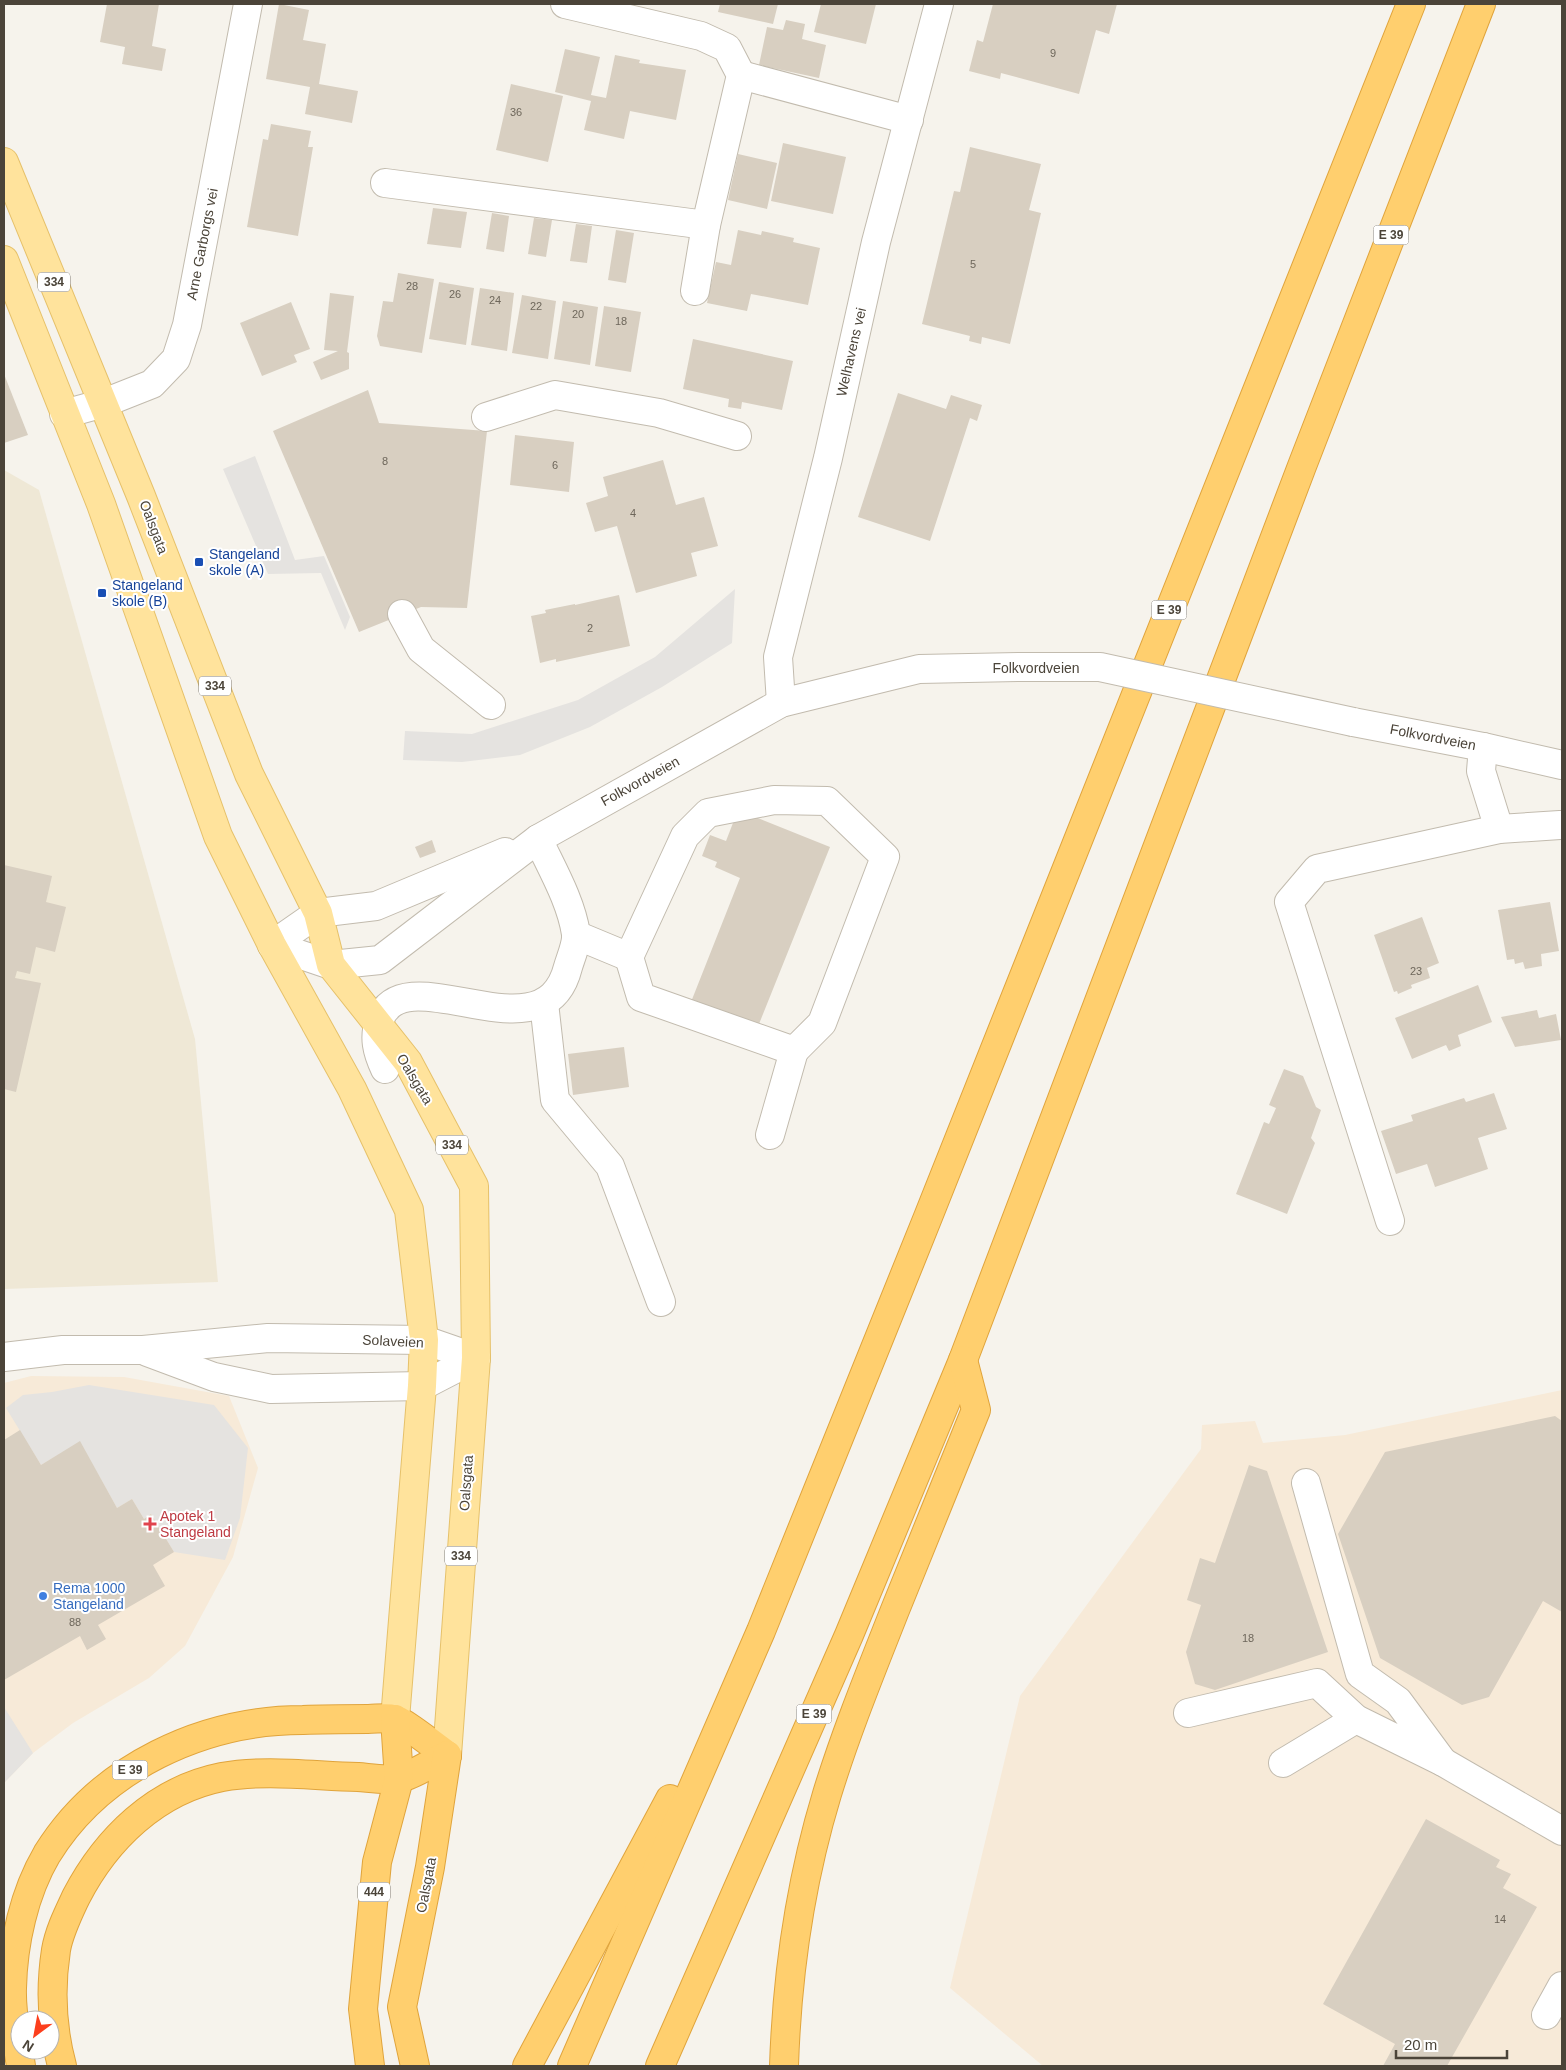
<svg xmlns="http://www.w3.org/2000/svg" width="1566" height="2070" viewBox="0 0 1566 2070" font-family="Arial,sans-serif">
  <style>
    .commercial { fill: #f7ead8 }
    .education { fill: #efe8d6 }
    .parking { fill: #e5e3e0 }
    .building { fill: #d8cfc1 }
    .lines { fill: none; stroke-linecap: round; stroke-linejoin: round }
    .minor-casing { stroke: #c2bbae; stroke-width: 30 }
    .major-casing { stroke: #e6c16a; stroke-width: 30 }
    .highway-casing { stroke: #e0a43c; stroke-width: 30 }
    .minor { stroke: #fff; stroke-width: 28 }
    .major { stroke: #ffe39c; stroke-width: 28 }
    .highway { stroke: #ffcf6e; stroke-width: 28 }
    .minor-bridge-casing { stroke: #c2bbae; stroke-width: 30; stroke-linecap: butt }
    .minor-bridge { stroke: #fff; stroke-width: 28 }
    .transit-dot { fill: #1a4fb4; stroke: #fff; stroke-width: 2 }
    .health-dot { fill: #e0444e; stroke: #fff; stroke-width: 2 }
    .shop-dot { fill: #3f7fe0; stroke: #fff; stroke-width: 2 }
    .labels { text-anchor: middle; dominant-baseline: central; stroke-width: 4; stroke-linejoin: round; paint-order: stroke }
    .number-label { font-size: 11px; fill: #6e675b }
    .shield { fill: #fff; stroke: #817c74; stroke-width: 1 }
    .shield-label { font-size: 12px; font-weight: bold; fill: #4b4439 }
    .street-label { font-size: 14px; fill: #4b4439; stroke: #fff }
    .transit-label { font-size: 14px; fill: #164399; stroke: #fff; text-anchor: start }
    .health-label { font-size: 14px; fill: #be3a42; stroke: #fff; text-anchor: start }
    .shop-label { font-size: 14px; fill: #366cbe; stroke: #fff; text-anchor: start }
  </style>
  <rect width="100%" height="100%" fill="#f6f3ec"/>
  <!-- commercial -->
  <g class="commercial">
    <polygon points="31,1376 124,1377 229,1396 258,1468 233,1557 185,1646 149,1678 73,1723 33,1753 4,1783 4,1383"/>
    <polygon points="1562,1390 1562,2066 1043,2066 950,1988 1020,1696 1201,1449 1202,1425 1255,1421 1263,1443 1345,1435"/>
  </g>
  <!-- education -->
  <polygon class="education" points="4,470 39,490 195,1039 218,1282 4,1289"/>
  <!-- parking -->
  <g class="parking">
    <polygon points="255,456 295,560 324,556 350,617 345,630 321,573 268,574 223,469"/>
    <polygon points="735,589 732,643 662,687 590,727 520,755 462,762 403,760 405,731 472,734 578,700 655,657"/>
    <polygon points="89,1385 214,1405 248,1448 240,1518 225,1560 174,1552 151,1514 144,1519 132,1499 117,1508 80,1442 41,1465 6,1408 23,1395 52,1392"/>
    <polygon points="4,1707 33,1753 4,1783 4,1706"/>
  </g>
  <!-- building -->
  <g class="building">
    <polygon points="107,4 159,4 152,46 166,49 162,71 122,64 125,47 100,42"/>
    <polygon points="279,4 309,10 303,40 326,44 319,84 358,91 352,123 305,114 310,87 266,79"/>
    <polygon points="720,4 778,4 773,24 718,12"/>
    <polygon points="821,4 876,4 866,44 814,32"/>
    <polygon points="993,4 1117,4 1109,34 1096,30 1079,94 1001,73 1000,79 969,71 977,40 983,42"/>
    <polygon points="786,20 805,24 802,39 826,45 819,78 759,65 767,27 783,30"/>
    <polygon points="565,49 600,57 591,95 606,98 615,55 640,60 639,63 686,70 676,120 630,111 624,139 584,130 591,101 555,92"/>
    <polygon points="511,84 563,96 548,162 496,150"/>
    <polygon points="271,124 311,131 308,147 313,147 298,236 247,227 263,139 268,140"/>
    <polygon points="783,143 846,157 833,214 771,201"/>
    <polygon points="970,147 1041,164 1029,210 1041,213 1010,344 982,337 981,344 969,341 970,336 922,324 954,191 960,192"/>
    <polygon points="738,154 777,163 767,209 728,200"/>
    <polygon points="433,208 467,212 461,248 427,244"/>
    <polygon points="492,213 509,216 504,252 486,249"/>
    <polygon points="534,218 552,220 546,257 528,254"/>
    <polygon points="576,224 592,226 587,263 570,261"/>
    <polygon points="616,230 634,233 626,283 608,280"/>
    <polygon points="738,230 761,235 762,231 794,238 793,242 820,248 808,305 751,294 747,311 707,303 716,262 731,265"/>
    <polygon points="398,273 434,279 422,353 380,346 377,336 383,301 393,302"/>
    <polygon points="439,282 474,288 466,345 429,339"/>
    <polygon points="480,288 514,293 507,351 471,345"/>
    <polygon points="330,293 354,296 347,352 349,353 349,369 321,380 313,362 338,351 324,350"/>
    <polygon points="522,295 556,301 548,359 512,353"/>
    <polygon points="563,301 598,307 590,365 554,359"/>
    <polygon points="291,302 310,349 294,355 297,362 262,376 240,323"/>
    <polygon points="604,306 641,312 631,372 595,366"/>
    <polygon points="693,339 793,361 782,410 742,402 741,409 728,407 729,399 683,389"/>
    <polygon points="4,374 28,435 4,443"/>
    <polygon points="368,390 379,423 487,431 467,608 421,607 359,632 273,431"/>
    <polygon points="898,393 946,409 951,395 982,405 977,421 970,418 930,541 858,517"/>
    <polygon points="515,435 574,442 569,492 510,485"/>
    <polygon points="663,460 676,505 704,497 718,546 691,553 697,576 636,593 617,526 595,532 586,503 608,496 603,477"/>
    <polygon points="619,595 630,646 556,662 556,659 540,663 531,616 546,613 545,610 575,604 575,605"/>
    <polygon points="738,810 830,847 757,1029 691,1002 740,878 715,867 717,862 702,856 710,835 726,841"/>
    <polygon points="432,840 436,852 420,858 415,847"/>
    <polygon points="4,865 52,876 46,902 66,907 55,952 36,947 30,974 17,971 15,978 41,983 16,1092 4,1089"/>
    <polygon points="1550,902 1559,951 1541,954 1542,966 1525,969 1523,962 1515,964 1514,959 1507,960 1498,910"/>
    <polygon points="1422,917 1439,963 1427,968 1430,978 1411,985 1412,988 1398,994 1397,991 1394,992 1374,935"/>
    <polygon points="1478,985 1492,1022 1458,1035 1461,1046 1449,1051 1446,1045 1412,1059 1395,1018"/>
    <polygon points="1537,1010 1539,1018 1556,1014 1561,1040 1515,1047 1501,1017"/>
    <polygon points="624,1047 629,1087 573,1095 568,1054"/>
    <polygon points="1284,1069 1303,1076 1316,1107 1321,1110 1311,1138 1315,1143 1287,1214 1236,1194 1264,1122 1269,1124 1276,1108 1269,1105"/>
    <polygon points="1494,1093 1507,1129 1478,1138 1488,1169 1435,1187 1427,1164 1396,1174 1381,1131 1413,1121 1411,1115 1464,1098 1466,1102"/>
    <polygon points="1555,1416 1562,1421 1562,1612 1543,1601 1489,1697 1462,1705 1380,1658 1338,1534 1385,1452"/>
    <polygon points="20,1430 41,1465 80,1441 117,1508 132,1499 144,1519 151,1514 174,1552 153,1565 165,1586 98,1625 106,1639 87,1650 80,1636 4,1680 4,1440"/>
    <polygon points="1249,1465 1267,1471 1328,1652 1215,1690 1195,1684 1186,1652 1201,1605 1187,1600 1200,1558 1215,1563"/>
    <polygon points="1426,1819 1500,1860 1496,1867 1511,1874 1503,1888 1537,1907 1447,2066 1383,2066 1395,2044 1323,2004"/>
  </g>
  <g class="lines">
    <defs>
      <g id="minor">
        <polyline points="565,4 701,36 727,48 741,75 706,225 695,291"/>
        <polyline points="741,75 909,120"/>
        <polyline points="385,183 706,225"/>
        <polyline points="64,414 104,403 152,384 176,359 187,325 248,4"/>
        <polyline points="486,417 555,395 659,413 737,436"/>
        <polyline points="402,614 421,649 491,705"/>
        <polyline points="781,703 778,657 828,458 876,242 939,4"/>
        <polyline points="1353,722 1483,747 1562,765"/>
        <polyline points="1483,747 1481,771 1499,829"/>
        <polygon points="774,800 827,801 885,857 822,1023 794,1051 641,997 629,957 685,836 708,813"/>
        <polyline points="576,935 629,957"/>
        <polyline points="272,945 331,965 380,960 538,839 781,703 919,669 1021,667"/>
        <polyline points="272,945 318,913 376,906 505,852"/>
        <polyline points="544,1003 555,1100 610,1166 661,1302"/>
        <path d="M385,1069c-8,-17 -12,-32 -5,-50 26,-66 164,44 188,-52 3,-10 9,-24 8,-33 -5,-33 -24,-65 -38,-95"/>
        <polyline points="770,1135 794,1051"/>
        <polyline points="1390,1221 1289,902 1317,869 1499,829 1560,825"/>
        <polyline points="147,1352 214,1377 271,1389 422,1386 476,1358"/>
        <polyline points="4,1357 63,1350 143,1350 268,1338 424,1340 476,1358"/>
        <polyline points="1188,1713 1317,1683 1356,1719 1443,1762 1398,1701 1360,1674 1306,1483"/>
        <polyline points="1443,1762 1562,1831"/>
        <polyline points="1283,1763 1356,1719"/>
        <polyline points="1546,2015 1562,1986"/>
      </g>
      <g id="major">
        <polyline points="4,162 141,496 249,774 318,913 331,965 408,1062 474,1186 476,1358 447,1755"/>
        <polyline points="4,260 101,504 218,836 272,945 352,1089 409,1210 424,1340 422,1386 395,1719"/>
      </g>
      <g id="highway">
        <path d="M21,2066c-4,-25 -10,-52 -9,-78 1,-45 12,-95 35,-134 54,-87 156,-134 256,-134 22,-1 43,-1 65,-1 8,0 18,-2 26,0 9,2 43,29 53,36"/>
        <path d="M62,2066c-10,-37 -12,-77 -6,-116 3,-18 12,-36 20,-53 30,-58 80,-107 146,-120 44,-8 92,-1 136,0 13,1 30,4 42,1 14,-3 33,-16 47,-23"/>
        <polyline points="370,2066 363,2009 377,1862 399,1779 395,1719"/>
        <polyline points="415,2066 402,2007 430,1867 447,1755"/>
        <polyline points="527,2066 670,1799"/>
        <polyline points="572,2066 761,1631 928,1217 1411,4"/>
        <polyline points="660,2066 849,1635 963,1360 1302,466 1481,4"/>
        <path d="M784,2066c3,-92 16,-183 43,-272 19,-62 44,-123 68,-184 27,-67 54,-133 81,-200l-13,-50"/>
      </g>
    </defs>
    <!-- minor casing -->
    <use href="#minor" class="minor-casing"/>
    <!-- major casing -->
    <use href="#major" class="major-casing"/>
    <!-- highway casing -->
    <use href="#highway" class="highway-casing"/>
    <!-- minor -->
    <use href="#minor" class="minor"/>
    <!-- major -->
    <use href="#major" class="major"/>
    <!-- highway -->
    <use href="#highway" class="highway"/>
    <defs>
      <polyline id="minor-bridge" points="1021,667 1100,667 1353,722"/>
    </defs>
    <!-- minor-bridge casing -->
    <use href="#minor-bridge" class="minor-bridge-casing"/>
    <!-- minor-bridge -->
    <use href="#minor-bridge" class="minor-bridge"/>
  </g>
  <!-- markers -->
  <g class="transit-dot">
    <rect x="194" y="557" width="10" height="10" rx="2.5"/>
    <rect x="97" y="588" width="10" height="10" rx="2.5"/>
  </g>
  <path class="health-dot" d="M147.5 1516.5h5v5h5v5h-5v5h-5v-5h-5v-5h5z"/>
  <circle class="shop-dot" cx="43" cy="1596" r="5"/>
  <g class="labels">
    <!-- number labels -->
    <g class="number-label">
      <text x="1053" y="53">9</text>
      <text x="516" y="112">36</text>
      <text x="973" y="264">5</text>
      <text x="412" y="286">28</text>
      <text x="455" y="294">26</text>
      <text x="495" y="300">24</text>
      <text x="536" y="306">22</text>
      <text x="578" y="314">20</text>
      <text x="621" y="321">18</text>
      <text x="385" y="461">8</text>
      <text x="555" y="465">6</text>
      <text x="633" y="513">4</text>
      <text x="590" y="628">2</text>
      <text x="1416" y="971">23</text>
      <text x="75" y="1622">88</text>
      <text x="1248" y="1638">18</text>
      <text x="1500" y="1919">14</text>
    </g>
    <!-- shield labels -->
    <g class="shield">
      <rect x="1373.5" y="225.5" width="35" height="19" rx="4"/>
      <rect x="38" y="272.5" width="32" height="19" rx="4"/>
      <rect x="1151.5" y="600.5" width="35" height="19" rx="4"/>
      <rect x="199" y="676.5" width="32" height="19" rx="4"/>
      <rect x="436" y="1135.5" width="32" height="19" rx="4"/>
      <rect x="445" y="1546.5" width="32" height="19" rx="4"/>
      <rect x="796.5" y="1704.5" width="35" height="19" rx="4"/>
      <rect x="112.5" y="1760.5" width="35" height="19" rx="4"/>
      <rect x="358" y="1882.5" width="32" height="19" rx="4"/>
    </g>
    <g class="shield-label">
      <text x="1391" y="235">E 39</text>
      <text x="54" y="282">334</text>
      <text x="1169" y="610">E 39</text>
      <text x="215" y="686">334</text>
      <text x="452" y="1145">334</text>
      <text x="461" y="1556">334</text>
      <text x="814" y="1714">E 39</text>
      <text x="130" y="1770">E 39</text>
      <text x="374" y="1892">444</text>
    </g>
    <!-- street labels -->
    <g class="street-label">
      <text transform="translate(202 244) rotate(-79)">Arne Garborgs vei</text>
      <text transform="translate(851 352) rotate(-77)">Welhavens vei</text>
      <text transform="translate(154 527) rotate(69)">Oalsgata</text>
      <text x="1036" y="668">Folkvordveien</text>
      <text transform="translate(1433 737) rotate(11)">Folkvordveien</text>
      <text transform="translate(640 781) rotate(-29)">Folkvordveien</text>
      <text transform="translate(415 1079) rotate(59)">Oalsgata</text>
      <text transform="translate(393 1341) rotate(3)">Solaveien</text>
      <text transform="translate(466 1483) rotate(-86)">Oalsgata</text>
      <text transform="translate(426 1885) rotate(-79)">Oalsgata</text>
    </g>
    <!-- transit labels -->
    <g class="transit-label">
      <text x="209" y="554">Stangeland<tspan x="209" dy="16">skole (A)</tspan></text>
      <text x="112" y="585">Stangeland<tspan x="112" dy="16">skole (B)</tspan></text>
    </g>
    <!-- health labels -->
    <g class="health-label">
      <text x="160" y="1516">Apotek 1<tspan x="160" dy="16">Stangeland</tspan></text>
    </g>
    <!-- shop labels -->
    <g class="shop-label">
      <text x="53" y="1588">Rema 1000<tspan x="53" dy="16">Stangeland</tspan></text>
    </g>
  </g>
  <!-- border -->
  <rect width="1566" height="2070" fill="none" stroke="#4b4439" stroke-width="10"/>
  <!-- north arrow -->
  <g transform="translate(35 2035) rotate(212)"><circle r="24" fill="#ffffff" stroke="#b7b4b0"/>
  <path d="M0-4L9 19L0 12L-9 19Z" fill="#fc3f1d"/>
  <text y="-8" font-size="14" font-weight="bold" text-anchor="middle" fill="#4b4439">N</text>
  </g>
  <!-- scale -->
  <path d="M1396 2050v8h111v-8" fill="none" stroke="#4b4439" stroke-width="2.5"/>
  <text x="1404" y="2050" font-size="15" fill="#4b4439" stroke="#ffffff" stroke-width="4" paint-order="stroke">20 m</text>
</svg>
